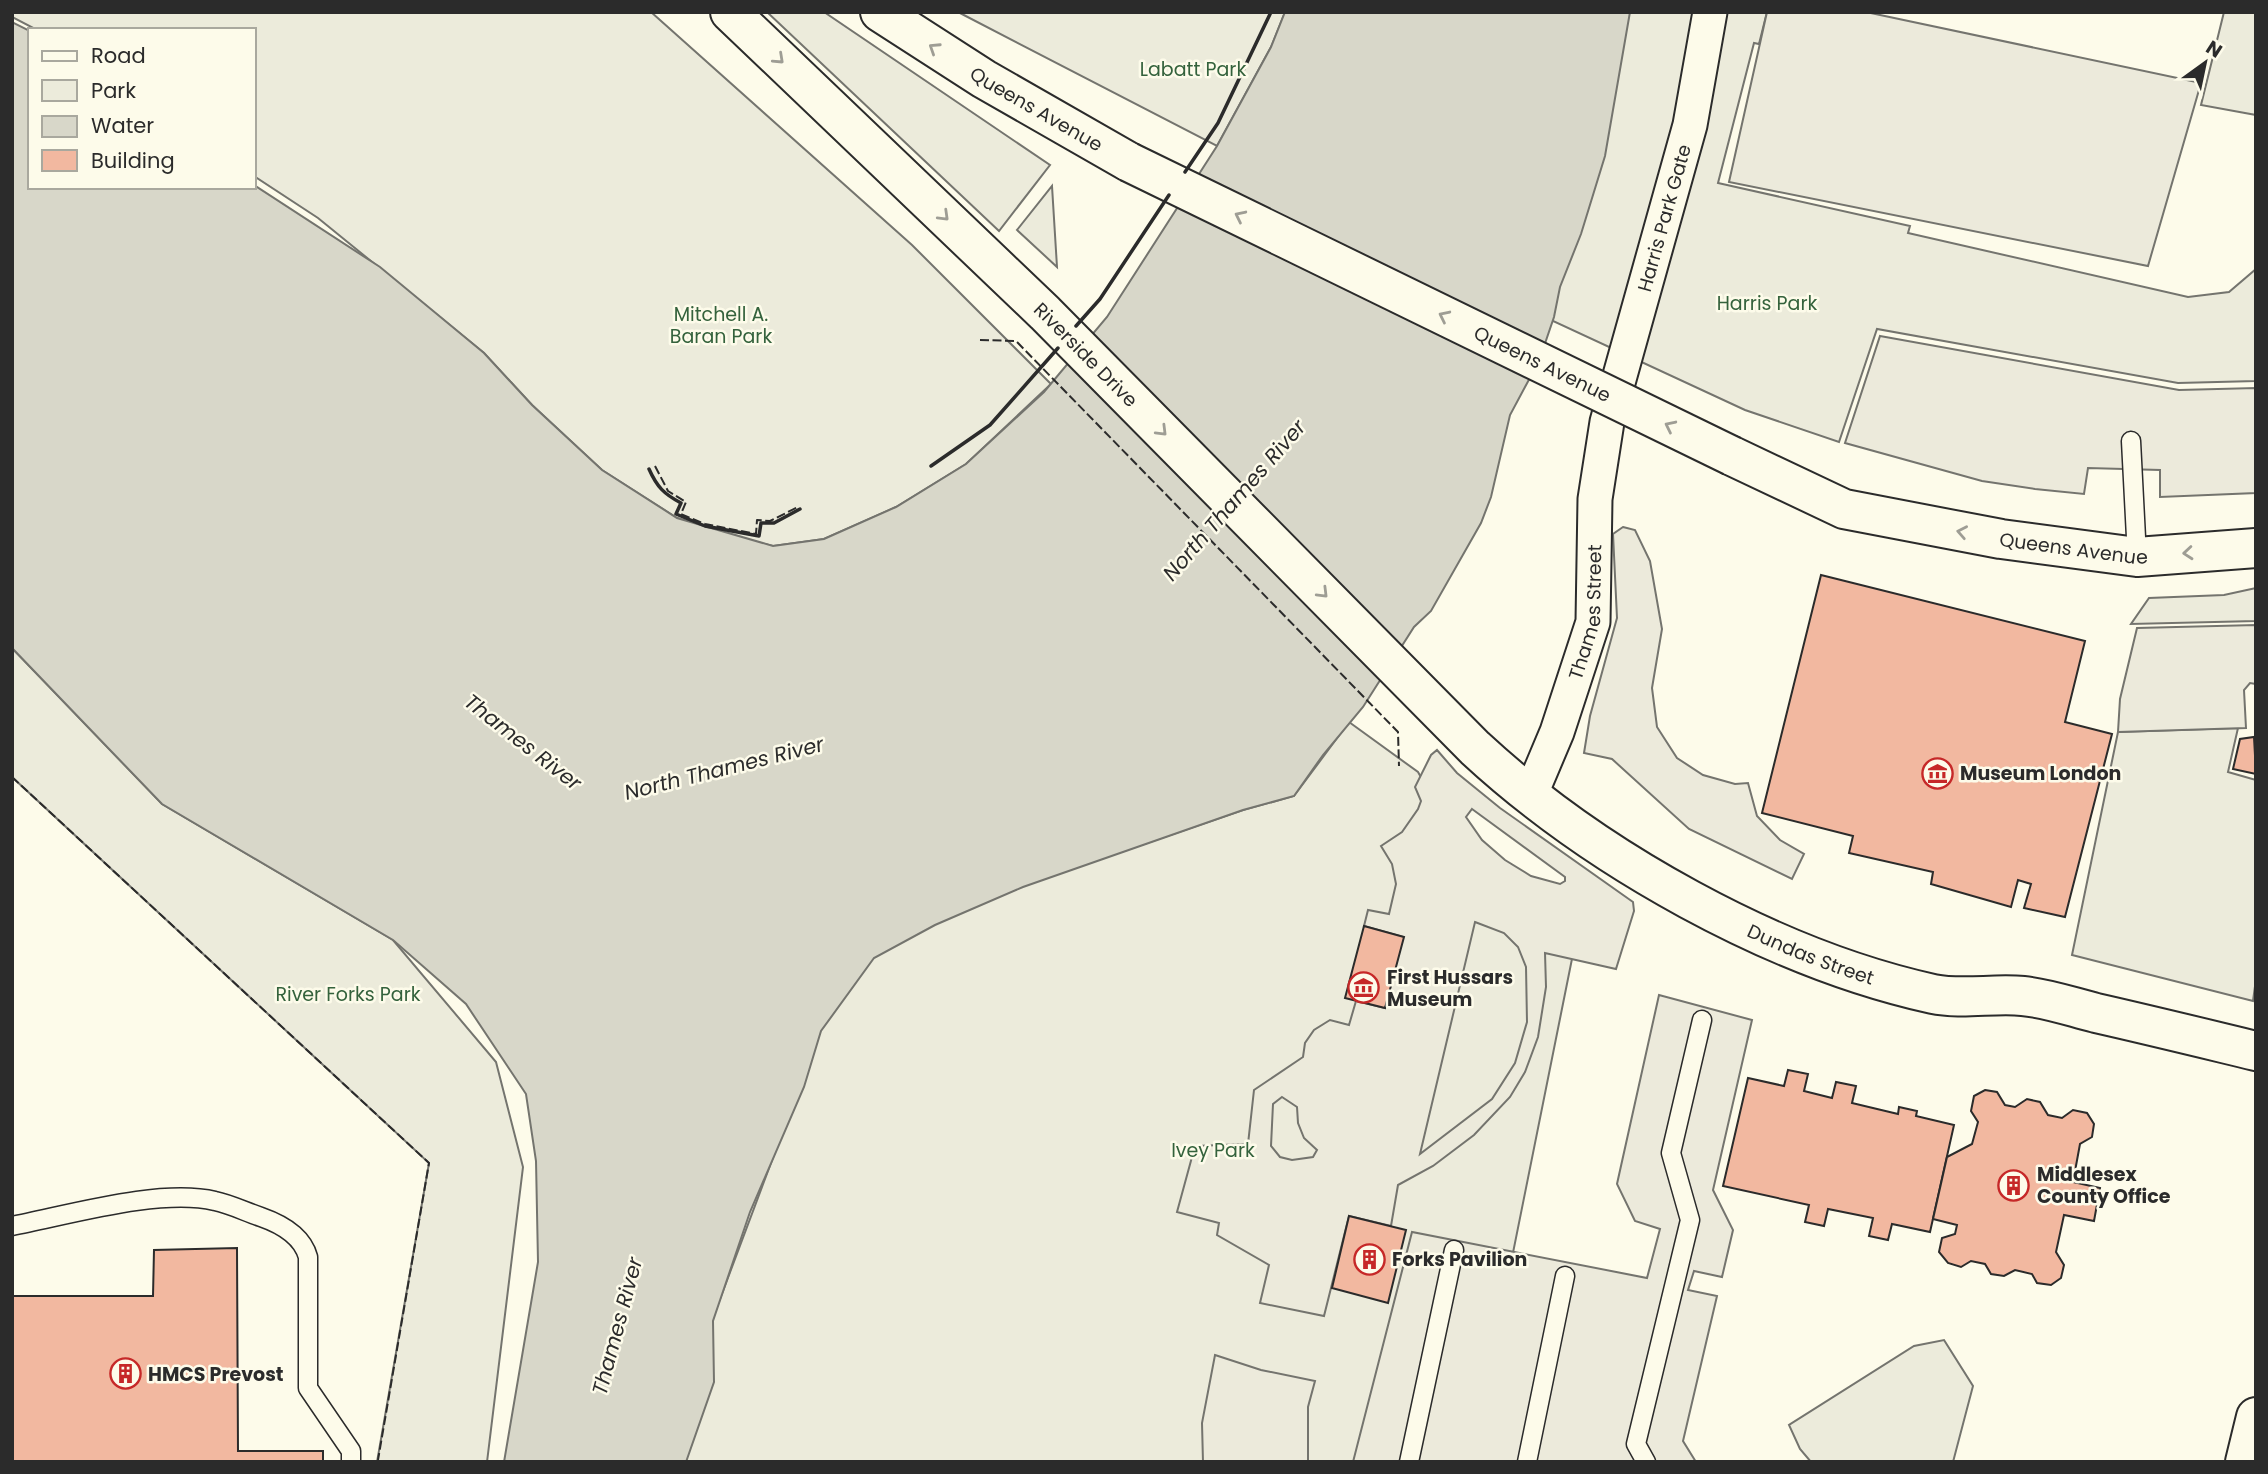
<svg xmlns="http://www.w3.org/2000/svg" width="2268" height="1474" viewBox="0 0 2268 1474" font-family="Poppins,sans-serif">
  <style>
    .green { fill: #ecebdb; stroke: #74746e; stroke-width: 2 }
    .parking { fill: #eceadb; stroke: #74746e; stroke-width: 2; fill-rule: evenodd }
    .water { fill: #d8d7c9; stroke: #74746e; stroke-width: 2 }
    .building { fill: #f2b8a0; stroke: #2b2b2b; stroke-width: 2 }
    .lines { fill: none; stroke-linecap: round; stroke-linejoin: round }
    .lane-casing { stroke: #2b2b2b; stroke-width: 21 }
    .street-casing { stroke: #2b2b2b; stroke-width: 37 }
    .secondary-casing { stroke: #2b2b2b; stroke-width: 42 }
    .lane { stroke: #fdfbea; stroke-width: 18 }
    .street { stroke: #fdfbea; stroke-width: 33 }
    .secondary { stroke: #fdfbea; stroke-width: 38 }
    .secondary-bridge-casing { stroke: #2b2b2b; stroke-width: 42; stroke-linecap: butt }
    .secondary-bridge { stroke: #fdfbea; stroke-width: 38 }
    .fence { stroke: #2b2b2b; stroke-width: 2; stroke-dasharray: 9 3.5; stroke-linecap: butt }
    .wall { stroke: #2b2b2b; stroke-width: 3.5 }
    .oneway { stroke: #9e9d94 }
    .labels { text-anchor: middle; dominant-baseline: central; stroke-width: 5; stroke-linejoin: round; paint-order: stroke }
    .park-label { font-size: 19px; fill: #34623c; stroke: #fdfbea }
    .street-label { font-size: 19px; fill: #2b2b2b; stroke: #fdfbea }
    .poi-label { font-size: 19px; font-weight: bold; fill: #2b2b2b; stroke: #fdfbea; text-anchor: start }
    .water-label { font-size: 21px; font-style: italic; fill: #2b2b2b; stroke: #fdfbea }
  </style>
  <rect width="100%" height="100%" fill="#fdfbea"/>
  <!-- green -->
  <g class="green">
    <polygon points="12,12 651,12 912,245 1051,384 966,464 896,507 824,539 773,546 710,530 677,518 602,470 532,405 484,353 318,218 254,176 254,30 37,30 12,17"/>
    <polygon points="767,12 824,12 1050,165 999,231"/>
    <polygon points="958,12 1285,12 1271,47 1217,146"/>
    <polygon points="1620,12 1767,12 1759,44 1754,43 1718,183 1910,226 1908,233 2188,297 2229,292 2256,269 2256,381 2178,383 1877,329 1839,442 1745,410 1540,315"/>
    <polygon points="2224,12 2256,12 2256,115 2201,105"/>
    <polygon points="1052,186 1057,267 1017,230"/>
    <polygon points="2256,588 2256,621 2131,624 2149,598 2224,595"/>
    <polygon points="12,648 162,804 393,940 496,1062 523,1167 487,1462 377,1462 429,1163 12,777"/>
    <polygon points="1349,722 1418,772 1464,853 1581,914 1471,1462 680,1462 708,1331 853,944 1243,810 1294,796"/>
    <polygon points="2238,728 2228,772 2256,780 2256,979 2253,1001 2072,955 2118,732"/>
    <polygon points="1944,1340 1973,1386 1953,1462 1811,1462 1800,1449 1789,1425 1914,1346"/>
  </g>
  <!-- parking -->
  <g class="parking">
    <polygon points="1767,12 1866,12 2201,83 2148,266 1729,182"/>
    <polygon points="1880,336 2179,390 2256,388 2256,493 2160,497 2160,470 2088,468 2084,494 2035,489 1982,481 1845,443"/>
    <polygon points="1623,527 1635,530 1650,561 1662,629 1652,688 1657,727 1677,758 1703,775 1735,784 1748,783 1757,816 1780,840 1804,854 1792,879 1689,829 1612,759 1584,753 1590,716 1617,618 1613,534"/>
    <polygon points="2256,625 2256,684 2250,683 2244,690 2246,728 2118,732 2120,699 2137,628"/>
    <path d="M1437,750l20,23 43,35 133,94 1,9 -18,58 -71,-16 1,34 -8,50 -13,35 -15,25 -36,38 -41,31 -35,19 -7,41 -42,-10 -25,100 -64,-13 9,-38 -52,-30 2,-12 -42,-11 18,-66 53,-2 6,-54 49,-33 2,-14 9,-13 16,-10 19,5 7,-24 29,7 18,-71 -39,-11 4,-16 21,4 7,-30 -4,-20 -11,-18 21,-14 16,-23 3,-8 -6,-14 16,-32zM1472,809l93,68v4l-5,3 -29,-8 -26,-16 -23,-20 -16,-23zM1475,922l29,11 14,14 8,20 1,55 -12,41 -23,36 -72,55zM1282,1097l15,10 1,16 6,15 13,12 -4,7 -21,3 -12,-3 -9,-11 2,-42z"/>
    <polygon points="1659,995 1752,1020 1713,1190 1733,1230 1722,1277 1694,1271 1688,1290 1717,1296 1683,1441 1696,1462 1353,1462 1412,1232 1647,1278 1660,1229 1635,1221 1617,1184"/>
    <polygon points="1215,1355 1261,1370 1315,1381 1308,1407 1308,1462 1203,1462 1202,1423"/>
  </g>
  <!-- water -->
  <polygon class="water" points="1285,12 1630,12 1605,156 1581,234 1560,287 1554,317 1539,361 1510,415 1491,497 1481,523 1431,611 1414,627 1363,707 1323,755 1294,796 1243,810 1023,887 935,925 874,958 821,1031 804,1087 750,1212 713,1321 714,1382 686,1462 504,1462 538,1262 536,1161 526,1094 466,1004 393,940 162,804 12,648 12,22 30,31 30,187 254,185 380,267 484,353 532,405 602,470 677,518 773,546 824,539 896,507 966,464 1044,392 1107,317 1217,146 1271,47"/>
  <!-- building -->
  <g class="building">
    <polygon points="1821,575 2085,641 2065,722 2112,734 2065,917 2024,908 2031,884 2018,880 2011,907 1931,884 1933,872 1849,853 1853,836 1762,813"/>
    <polygon points="2254,737 2256,774 2233,769 2240,739"/>
    <polygon points="1364,926 1404,937 1385,1008 1345,998"/>
    <polygon points="1788,1070 1808,1074 1804,1091 1832,1098 1836,1082 1856,1086 1852,1103 1898,1114 1899,1107 1917,1111 1916,1116 1954,1125 1930,1232 1892,1224 1888,1240 1869,1236 1873,1218 1828,1209 1824,1226 1805,1222 1809,1205 1723,1186 1748,1078 1784,1086"/>
    <polygon points="1985,1090 1997,1092 2005,1105 2015,1107 2027,1099 2040,1102 2048,1115 2062,1118 2073,1110 2087,1113 2094,1124 2092,1137 2080,1144 2073,1182 2100,1188 2094,1221 2064,1215 2056,1252 2064,1265 2061,1278 2051,1285 2037,1283 2032,1274 2015,1270 2004,1276 1991,1274 1985,1264 1971,1261 1961,1267 1948,1263 1939,1252 1942,1238 1955,1234 1957,1225 1933,1219 1947,1157 1972,1144 1978,1122 1971,1111 1974,1096"/>
    <polygon points="1349,1216 1406,1230 1388,1303 1332,1288"/>
    <polygon points="237,1248 238,1451 323,1451 323,1462 12,1462 12,1296 153,1296 154,1250"/>
  </g>
  <g class="lines">
    <defs>
      <g id="lane">
        <polyline points="2131,441 2137,557"/>
        <path d="M12,1226c57,-11 148,-38 203,-25 15,3 31,11 46,16 20,7 41,18 47,40v131l43,63v11"/>
        <polyline points="1409,1462 1454,1250"/>
        <polyline points="1527,1462 1565,1276"/>
        <polyline points="1646,1462 1636,1444 1690,1220 1671,1153 1702,1020"/>
      </g>
      <g id="street">
        <path id="s1" d="M1530,796l27,-64 36,-110 2,-123 12,-77 83,-297 20,-113"/>
      </g>
      <g id="secondary">
        <path id="s2" d="M730,12l315,301 430,435c120,111 299,211 458,246 29,6 61,-1 90,2 24,2 49,11 73,17 53,12 106,25 160,38"/>
        <path id="s3" d="M880,12l104,67 145,83"/>
        <path id="s4" d="M1732,456l112,53 157,30 136,18 119,-9"/>
        <polyline points="2245,1462 2256,1417"/>
      </g>
    </defs>
    <!-- lane casing -->
    <use href="#lane" class="lane-casing"/>
    <!-- street casing -->
    <use href="#street" class="street-casing"/>
    <!-- secondary casing -->
    <use href="#secondary" class="secondary-casing"/>
    <!-- lane -->
    <use href="#lane" class="lane"/>
    <!-- street -->
    <use href="#street" class="street"/>
    <!-- secondary -->
    <use href="#secondary" class="secondary"/>
    <defs>
      <g id="secondary-bridge">
        <path id="s5" d="M1129,162l603,294"/>
      </g>
    </defs>
    <!-- secondary-bridge casing -->
    <use href="#secondary-bridge" class="secondary-bridge-casing"/>
    <!-- secondary-bridge -->
    <use href="#secondary-bridge" class="secondary-bridge"/>
    <!-- fence -->
    <g class="fence">
      <polyline points="980,340 1016,341 1398,732 1399,766"/>
      <polyline points="655,466 668,491 686,502 681,514 705,524 756,534 757,520 770,521 798,507"/>
      <polyline points="12,777 429,1163 378,1460"/>
    </g>
    <!-- wall -->
    <g class="wall">
      <polyline points="1185,172 1218,123 1271,12"/>
      <polyline points="1076,326 1100,299 1169,195"/>
      <polyline points="931,466 990,425 1058,348"/>
      <path d="M649,469c8,18 15,25 32,34l-5,11 29,12 54,10 2,-13h13l26,-14"/>
    </g>
  </g>
  <!-- one-way arrows -->
  <defs><path id="oneway-chevron" d="M-2-3.5L2.5 0L-2 3.5" fill="none" stroke-width="1.6" stroke-linecap="round" stroke-linejoin="round" transform="scale(1.75)"/></defs>
  <g class="oneway">
    <use href="#oneway-chevron" transform="translate(934 48) rotate(-147)"/>
    <use href="#oneway-chevron" transform="translate(779 59) rotate(43)"/>
    <use href="#oneway-chevron" transform="translate(944 216) rotate(44)"/>
    <use href="#oneway-chevron" transform="translate(1240 216) rotate(-154)"/>
    <use href="#oneway-chevron" transform="translate(1444 316) rotate(-154)"/>
    <use href="#oneway-chevron" transform="translate(1670 426) rotate(-154)"/>
    <use href="#oneway-chevron" transform="translate(1162 431) rotate(45)"/>
    <use href="#oneway-chevron" transform="translate(1962 532) rotate(-169)"/>
    <use href="#oneway-chevron" transform="translate(2188 553) rotate(175)"/>
    <use href="#oneway-chevron" transform="translate(1323 593) rotate(45)"/>
  </g>
  <!-- icons -->
  <defs>
    <symbol id="museum-ring" viewBox="-11 -11 22 22"><circle r="9.5" fill="#fdfbea" stroke="#c62828" stroke-width="1.5"/><path d="M0-6L6-3V-2H-6V-3ZM-5-1h2V3h-2ZM-1-1h2V3h-2ZM3-1h2V3H3ZM-6 4H6V6H-6Z" fill="#c62828"/></symbol>
    <symbol id="building-ring" viewBox="-11 -11 22 22"><circle r="9.5" fill="#fdfbea" stroke="#c62828" stroke-width="1.5"/><path d="M-4-6H4V6H1V3H-1V6H-4ZM-2.5-4.3h1.7v1.8h-1.7ZM.8-4.3h1.7v1.8H.8ZM-2.5-1h1.7V.8h-1.7ZM.8-1h1.7V.8H.8Z" fill="#c62828"/></symbol>
  </defs>
  <g fill-rule="evenodd">
    <use href="#museum-ring" x="1920" y="756" width="35" height="35"/>
    <use href="#museum-ring" x="1346" y="970" width="35" height="35"/>
    <use href="#building-ring" x="1996" y="1168" width="35" height="35"/>
    <use href="#building-ring" x="1352" y="1242" width="35" height="35"/>
    <use href="#building-ring" x="108" y="1356" width="35" height="35"/>
  </g>
  <g class="labels">
    <!-- park labels -->
    <g class="park-label">
      <text x="1193" y="69">Labatt Park</text>
      <text x="1767" y="303">Harris Park</text>
      <text x="721" y="314">Mitchell A.<tspan x="721" dy="22">Baran Park</tspan></text>
      <text x="348" y="994">River Forks Park</text>
      <text x="1213" y="1150">Ivey Park</text>
    </g>
    <!-- street labels -->
    <g class="street-label">
      <text stroke="none"><textPath href="#s3" startOffset="184">Queens Avenue</textPath></text>
      <text stroke="none"><textPath href="#s1" startOffset="598">Harris Park Gate</textPath></text>
      <text stroke="none"><textPath href="#s2" startOffset="494">Riverside Drive</textPath></text>
      <text stroke="none"><textPath href="#s5" startOffset="460">Queens Avenue</textPath></text>
      <text stroke="none"><textPath href="#s4" startOffset="357">Queens Avenue</textPath></text>
      <text stroke="none"><textPath href="#s1" startOffset="194">Thames Street</textPath></text>
      <text stroke="none"><textPath href="#s2" startOffset="1444">Dundas Street</textPath></text>
    </g>
    <!-- poi labels -->
    <g class="poi-label">
      <text x="1960" y="773">Museum London</text>
      <text x="1387" y="977">First Hussars<tspan x="1387" dy="22">Museum</tspan></text>
      <text x="2037" y="1174">Middlesex<tspan x="2037" dy="22">County Office</tspan></text>
      <text x="1392" y="1259">Forks Pavilion</text>
      <text x="148" y="1374">HMCS Prevost</text>
    </g>
    <!-- water labels -->
    <g class="water-label">
      <text transform="translate(1234 500) rotate(-49)">North Thames River</text>
      <text transform="translate(523 742) rotate(38)">Thames River</text>
      <text transform="translate(724 768) rotate(-14)">North Thames River</text>
      <text transform="translate(617 1326) rotate(-75)">Thames River</text>
    </g>
  </g>
  <!-- border -->
  <rect width="2268" height="1474" fill="none" stroke="#2b2b2b" stroke-width="28"/>
  <!-- legend -->
  <rect x="28" y="28" width="228" height="161" fill="#fdfbea" stroke="#a9a89e" stroke-width="2"/>
  <rect x="42" y="51" width="35" height="10" fill="#fdfbea" stroke="#a9a89e" stroke-width="2"/>
  <text x="91" y="63" font-size="21" fill="#2b2b2b">Road</text>
  <rect x="42" y="80" width="35" height="21" fill="#ecebdb" stroke="#a9a89e" stroke-width="2"/>
  <text x="91" y="98" font-size="21" fill="#2b2b2b">Park</text>
  <rect x="42" y="116" width="35" height="21" fill="#d8d7c9" stroke="#a9a89e" stroke-width="2"/>
  <text x="91" y="133" font-size="21" fill="#2b2b2b">Water</text>
  <rect x="42" y="150" width="35" height="21" fill="#f2b8a0" stroke="#a9a89e" stroke-width="2"/>
  <text x="91" y="168" font-size="21" fill="#2b2b2b">Building</text>
  <!-- north arrow -->
  <g transform="translate(2205 63) rotate(33)" stroke="#fdfbea" stroke-width="5" paint-order="stroke">
  <path d="M0-5L12 26L0 18L-12 26Z" fill="#2b2b2b"/>
  <text y="-10" font-size="19" font-weight="bold" text-anchor="middle" fill="#2b2b2b">N</text>
  </g>
</svg>
